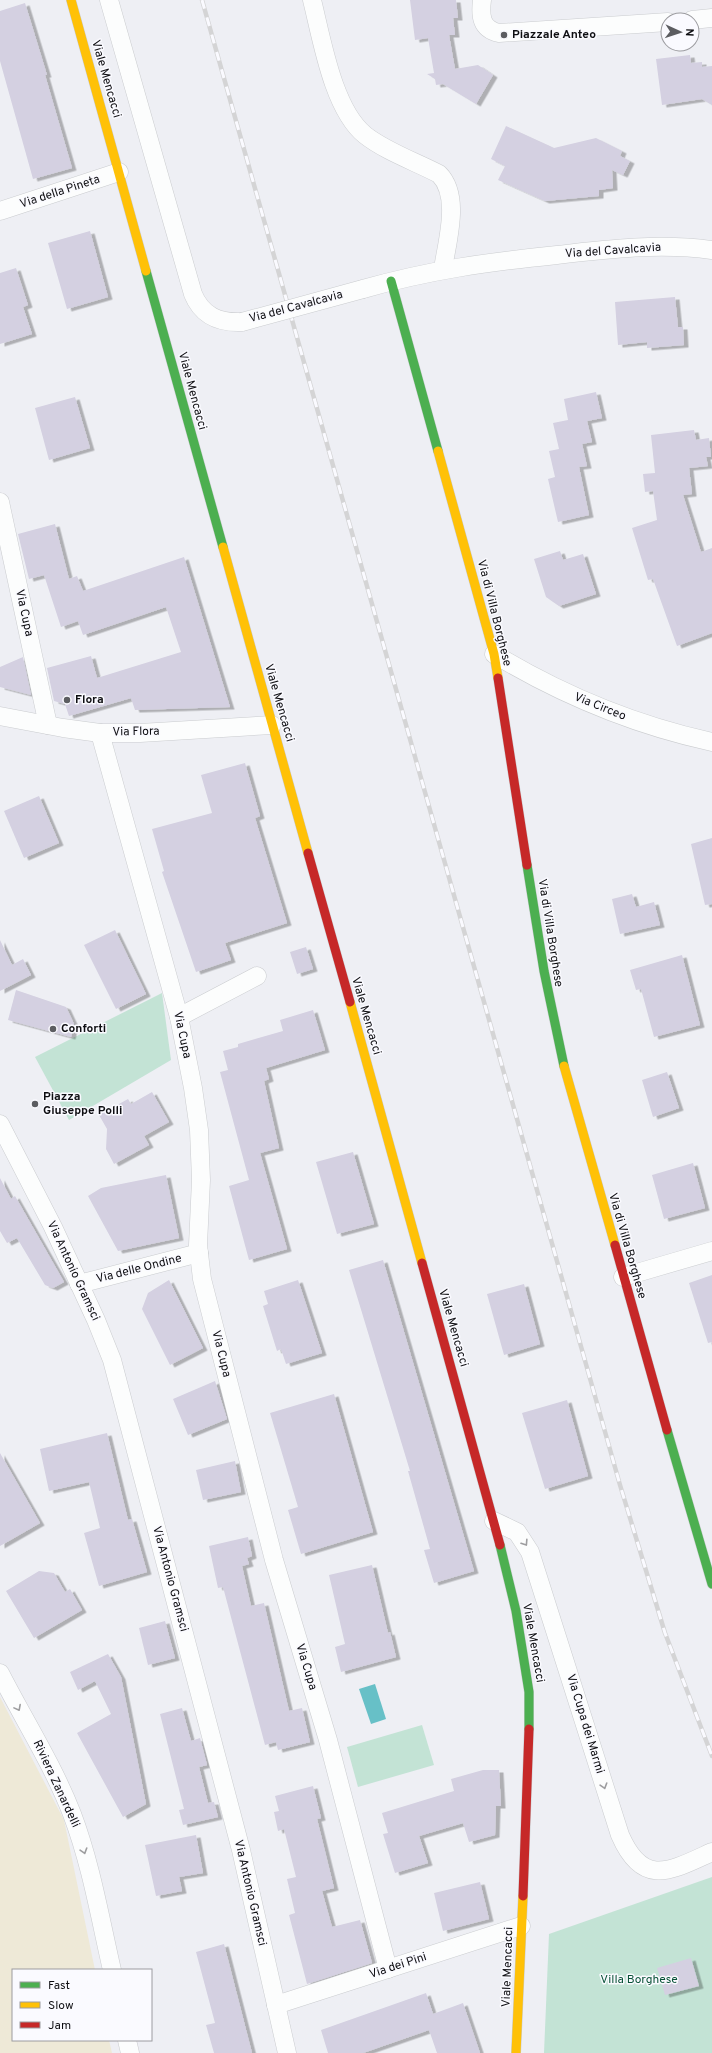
<svg xmlns="http://www.w3.org/2000/svg" width="712" height="2053" viewBox="0 0 712 2053" font-family="Overpass,sans-serif">
  <style>
    .green { fill: #c3e3d5 }
    .sand { fill: #eee9d7 }
    .water { fill: #67c0c7 }
    .building { fill: #d4d0e1; filter: url(#shadow) }
    .lines { fill: none; stroke-linecap: round; stroke-linejoin: round }
    .street-casing { stroke: #cacccf; stroke-width: 19 }
    .fast-casing { stroke: #cacccf; stroke-width: 10 }
    .slow-casing { stroke: #cacccf; stroke-width: 10 }
    .jam-casing { stroke: #cacccf; stroke-width: 10 }
    .street { stroke: #fcfdfd; stroke-width: 18 }
    .fast { stroke: #4caf50; stroke-width: 9 }
    .slow { stroke: #ffc107; stroke-width: 9 }
    .jam { stroke: #c62828; stroke-width: 9 }
    .rail-casing { stroke: #d4d4d5; stroke-width: 4.5 }
    .rail { stroke: #fafaff; stroke-width: 3; stroke-dasharray: 9; stroke-linecap: butt }
    .street-bridge-casing { stroke: #cacccf; stroke-width: 19; stroke-linecap: butt }
    .street-bridge { stroke: #fcfdfd; stroke-width: 18 }
    .oneway { stroke: #9d9d9f }
    .poi-dot { fill: #5c5d61; stroke: #fafaff; stroke-width: 1.5 }
    .labels { text-anchor: middle; dominant-baseline: central; stroke-width: 3; stroke-linejoin: round; paint-order: stroke }
    .poi-label { font-size: 12px; font-weight: bold; fill: #0e0e12; stroke: #fafaff; text-anchor: start }
    .street-label { font-size: 12px; fill: #0e0e12; stroke: #fafaff }
    .park-label { font-size: 12px; fill: #085237; stroke: #fafaff }
  </style>
  <defs>
    <filter id="shadow"><feDropShadow dx="4.5" dy="2.5" stdDeviation="0" flood-color="#0004"/></filter>
  </defs>
  <rect width="100%" height="100%" fill="#eeeff4"/>
  <!-- green -->
  <g class="green">
    <polygon points="162,993 171,1060 69,1120 35,1057"/>
    <polygon points="422,1725 434,1765 358,1787 347,1747"/>
    <polygon points="712,1877 712,2053 544,2053 549,1934"/>
  </g>
  <!-- sand -->
  <polygon class="sand" points="0,1697 64,1820 95,1970 13,1970 13,2040 109,2040 112,2053 0,2053"/>
  <!-- water -->
  <polygon class="water" points="375,1684 386,1719 371,1724 359,1689"/>
  <!-- building -->
  <g class="building">
    <polygon points="410,0 456,0 458,18 453,18 455,35 449,35 455,69 478,65 493,75 476,104 443,84 436,85 435,79 427,74 434,73 428,38 415,40"/>
    <polygon points="25,3 47,75 45,75 72,168 33,179 0,61 0,11"/>
    <polygon points="690,55 691,63 702,62 702,67 712,66 712,105 702,99 662,105 656,59"/>
    <polygon points="506,126 554,148 596,138 622,151 620,156 630,161 623,175 612,170 613,188 599,190 599,196 545,201 498,180 505,166 491,159"/>
    <polygon points="90,231 108,297 67,309 48,243"/>
    <polygon points="16,268 28,305 23,307 32,334 0,344 0,273"/>
    <polygon points="675,297 678,327 683,327 684,345 647,348 647,342 618,345 615,302"/>
    <polygon points="596,392 602,418 587,421 592,442 582,444 587,466 579,467 589,515 558,522 548,479 555,477 549,451 559,449 553,423 568,420 564,399"/>
    <polygon points="75,397 90,448 49,460 35,408"/>
    <polygon points="694,430 696,440 709,438 711,457 706,457 708,466 689,468 692,494 683,495 701,552 712,548 712,633 677,646 653,579 648,580 632,528 657,520 653,491 645,492 643,474 655,473 651,435"/>
    <polygon points="55,524 69,579 77,576 83,591 184,557 230,707 135,710 131,698 69,716 65,704 54,701 47,668 91,656 97,678 181,652 166,607 83,635 78,621 61,627 44,575 29,579 18,534"/>
    <polygon points="560,551 563,560 583,554 596,594 559,606 546,597 534,559"/>
    <polygon points="23,657 31,695 0,687 0,667"/>
    <polygon points="245,763 260,816 255,818 287,923 225,943 231,960 196,972 162,872 164,871 152,829 212,813 201,775"/>
    <polygon points="39,796 59,843 24,858 4,811"/>
    <polygon points="712,838 712,904 705,905 691,844"/>
    <polygon points="632,894 636,907 654,902 660,925 620,934 612,899"/>
    <polygon points="115,930 146,994 116,1009 84,945"/>
    <polygon points="0,940 12,965 23,959 31,975 0,991"/>
    <polygon points="306,947 313,969 297,974 290,952"/>
    <polygon points="682,955 700,1025 654,1037 641,989 636,990 630,970"/>
    <polygon points="16,990 66,1007 74,1024 71,1037 8,1020"/>
    <polygon points="313,1010 325,1050 266,1068 269,1079 264,1081 279,1148 260,1153 287,1249 249,1260 229,1186 249,1180 220,1072 228,1070 223,1051 238,1047 238,1044 283,1031 280,1020"/>
    <polygon points="667,1072 679,1108 653,1117 642,1080"/>
    <polygon points="152,1092 169,1122 144,1136 149,1145 114,1164 106,1149 107,1129 99,1115 128,1099 131,1104"/>
    <polygon points="353,1152 374,1224 337,1234 316,1162"/>
    <polygon points="693,1163 705,1208 664,1219 652,1175"/>
    <polygon points="166,1175 179,1238 118,1251 88,1196 101,1188"/>
    <polygon points="0,1178 11,1199 15,1196 64,1282 53,1288 45,1285 17,1238 7,1243 0,1231"/>
    <polygon points="383,1260 474,1571 434,1583 424,1550 430,1549 408,1471 410,1471 349,1270"/>
    <polygon points="712,1275 712,1342 708,1343 689,1283"/>
    <polygon points="169,1280 203,1348 170,1365 142,1309 148,1293"/>
    <polygon points="298,1280 322,1353 286,1364 281,1349 277,1351 263,1306 268,1304 264,1291"/>
    <polygon points="524,1284 540,1344 504,1355 487,1294"/>
    <polygon points="215,1381 227,1419 188,1435 173,1399"/>
    <polygon points="334,1394 373,1532 301,1554 288,1510 298,1507 270,1413"/>
    <polygon points="567,1400 588,1476 545,1489 522,1413"/>
    <polygon points="107,1433 128,1520 132,1519 147,1572 99,1586 84,1533 100,1528 89,1482 49,1491 40,1449"/>
    <polygon points="0,1453 40,1523 0,1546"/>
    <polygon points="235,1461 241,1492 203,1500 196,1470"/>
    <polygon points="248,1537 252,1556 247,1558 249,1564 242,1566 251,1606 264,1603 289,1711 302,1708 310,1742 278,1750 276,1742 265,1745 223,1587 218,1588 209,1546"/>
    <polygon points="372,1565 388,1633 390,1632 396,1657 341,1672 335,1647 345,1644 329,1575"/>
    <polygon points="39,1571 54,1573 65,1592 70,1589 82,1610 34,1638 6,1591"/>
    <polygon points="165,1621 175,1658 148,1665 139,1628"/>
    <polygon points="108,1654 121,1677 146,1804 123,1817 77,1733 111,1714 95,1681 78,1690 70,1672"/>
    <polygon points="182,1708 191,1741 200,1738 207,1765 199,1767 208,1803 214,1802 218,1817 183,1825 179,1810 184,1809 160,1714"/>
    <polygon points="483,1770 499,1770 501,1806 496,1806 495,1835 469,1842 463,1823 419,1836 428,1863 395,1873 383,1834 388,1833 382,1813 454,1791 451,1779"/>
    <polygon points="313,1786 321,1818 317,1819 334,1888 322,1891 332,1927 360,1920 372,1963 307,1984 289,1915 295,1913 287,1879 296,1877 284,1829 278,1831 274,1812 279,1811 275,1796"/>
    <polygon points="196,1835 203,1873 179,1877 182,1891 156,1896 145,1845"/>
    <polygon points="480,1882 489,1919 443,1931 434,1893"/>
    <polygon points="224,1944 252,2053 214,2053 206,2025 215,2023 196,1952"/>
    <polygon points="691,1958 699,1986 665,1995 657,1968"/>
    <polygon points="426,1993 433,2014 463,2003 480,2053 437,2053 429,2030 363,2053 328,2053 321,2030"/>
  </g>
  <g class="lines">
    <defs>
      <g id="street">
        <path d="M109,0l84,294c9,22 26,29 49,28"/>
        <path d="M312,0c10,40 21,109 53,135 20,16 51,27 74,39 22,22 8,67 4,95"/>
        <path d="M482,0c-2,16 -1,29 17,33l169,-11"/>
        <polyline points="692,20 712,18"/>
        <polyline points="0,211 119,172"/>
        <path d="M363,289c67,-19 125,-27 194,-34 52,-6 103,-12 155,-5"/>
        <polyline points="0,502 48,725"/>
        <path d="M494,654c68,41 140,71 218,88"/>
        <polyline points="0,716 63,728 100,733 140,733 272,725"/>
        <polyline points="100,733 179,1017 193,1088 199,1130 201,1180 198,1245 202,1279 274,1560 328,1740 388,1969"/>
        <polyline points="179,1017 257,976"/>
        <polyline points="0,1124 53,1227 96,1320 112,1360 241,1850 287,2053"/>
        <polyline points="623,1277 712,1251"/>
        <polyline points="79,1284 199,1253"/>
        <path d="M494,1521l23,11 13,20 90,283c23,53 50,36 92,17"/>
        <path d="M0,1673c24,47 53,92 72,141 19,50 28,104 40,156"/>
        <polyline points="276,2005 521,1926"/>
        <polyline points="127,2040 130,2053"/>
      </g>
      <g id="fast">
        <polyline points="146,271 223,547"/>
        <polyline points="391,281 438,451"/>
        <polyline points="527,865 544,971 564,1066"/>
        <polyline points="667,1430 712,1584"/>
        <polyline points="500,1545 516,1611 529,1692 529,1729"/>
      </g>
      <g id="slow">
        <polyline points="71,0 146,271"/>
        <polyline points="438,451 494,654 498,678"/>
        <polyline points="223,547 308,853"/>
        <polyline points="350,1002 422,1263"/>
        <polyline points="564,1066 615,1245"/>
        <polyline points="516,2053 523,1896"/>
      </g>
      <g id="jam">
        <polyline points="498,678 527,865"/>
        <polyline points="308,853 350,1002"/>
        <polyline points="615,1245 667,1430"/>
        <polyline points="422,1263 500,1545"/>
        <polyline points="523,1896 529,1729"/>
      </g>
    </defs>
    <!-- street casing -->
    <use href="#street" class="street-casing"/>
    <!-- fast casing -->
    <use href="#fast" class="fast-casing"/>
    <!-- slow casing -->
    <use href="#slow" class="slow-casing"/>
    <!-- jam casing -->
    <use href="#jam" class="jam-casing"/>
    <!-- street -->
    <use href="#street" class="street"/>
    <!-- fast -->
    <use href="#fast" class="fast"/>
    <!-- slow -->
    <use href="#slow" class="slow"/>
    <!-- jam -->
    <use href="#jam" class="jam"/>
    <defs>
      <polyline id="rail" points="202,0 620,1485 665,1633 712,1756"/>
    </defs>
    <!-- rail casing -->
    <use href="#rail" class="rail-casing"/>
    <!-- rail -->
    <use href="#rail" class="rail"/>
    <defs>
      <polyline id="street-bridge" points="242,322 363,289"/>
    </defs>
    <!-- street-bridge casing -->
    <use href="#street-bridge" class="street-bridge-casing"/>
    <!-- street-bridge -->
    <use href="#street-bridge" class="street-bridge"/>
  </g>
  <!-- one-way arrows -->
  <defs><path id="oneway-chevron" d="M-2-3.5L2.5 0L-2 3.5" fill="none" stroke-width="1.6" stroke-linecap="round" stroke-linejoin="round"/></defs>
  <g class="oneway">
    <use href="#oneway-chevron" transform="translate(525 1543) rotate(57)"/>
    <use href="#oneway-chevron" transform="translate(18 1708) rotate(62)"/>
    <use href="#oneway-chevron" transform="translate(604 1786) rotate(73)"/>
    <use href="#oneway-chevron" transform="translate(84 1851) rotate(73)"/>
  </g>
  <!-- markers -->
  <g class="poi-dot">
    <circle cx="504" cy="35" r="4"/>
    <circle cx="67" cy="700" r="4"/>
    <circle cx="53" cy="1029" r="4"/>
    <circle cx="35" cy="1104" r="4"/>
  </g>
  <g class="labels">
    <!-- poi labels -->
    <g class="poi-label">
      <text x="512" y="35">Piazzale Anteo</text>
      <text x="75" y="700">Flora</text>
      <text x="61" y="1029">Conforti</text>
      <text x="43" y="1097">Piazza<tspan x="43" dy="14">Giuseppe Polli</tspan></text>
    </g>
    <!-- street labels -->
    <g class="street-label">
      <text transform="translate(106 79) rotate(74)">Viale Mencacci</text>
      <text transform="translate(60 192) rotate(-18)">Via della Pineta</text>
      <text transform="translate(613 251) rotate(-4)">Via del Cavalcavia</text>
      <text transform="translate(296 307) rotate(-15)">Via del Cavalcavia</text>
      <text transform="translate(192 391) rotate(75)">Viale Mencacci</text>
      <text transform="translate(24 613) rotate(78)">Via Cupa</text>
      <text transform="translate(494 613) rotate(76)">Via di Villa Borghese</text>
      <text transform="translate(279 703) rotate(74)">Viale Mencacci</text>
      <text transform="translate(600 707) rotate(22)">Via Circeo</text>
      <text transform="translate(136 732) rotate(-1)">Via Flora</text>
      <text transform="translate(550 933) rotate(81)">Via di Villa Borghese</text>
      <text transform="translate(366 1016) rotate(74)">Viale Mencacci</text>
      <text transform="translate(182 1035) rotate(78)">Via Cupa</text>
      <text transform="translate(627 1246) rotate(74)">Via di Villa Borghese</text>
      <text transform="translate(139 1269) rotate(-14)">Via delle Ondine</text>
      <text transform="translate(73 1271) rotate(65)">Via Antonio Gramsci</text>
      <text transform="translate(453 1328) rotate(74)">Viale Mencacci</text>
      <text transform="translate(221 1354) rotate(76)">Via Cupa</text>
      <text transform="translate(170 1579) rotate(75)">Via Antonio Gramsci</text>
      <text transform="translate(533 1643) rotate(80)">Viale Mencacci</text>
      <text transform="translate(306 1667) rotate(73)">Via Cupa</text>
      <text transform="translate(585 1724) rotate(73)">Via Cupa dei Marmi</text>
      <text transform="translate(56 1784) rotate(65)">Riviera Zanardelli</text>
      <text transform="translate(250 1893) rotate(77)">Via Antonio Gramsci</text>
      <text transform="translate(398 1966) rotate(-18)">Via dei Pini</text>
      <text transform="translate(508 1967) rotate(-88)">Viale Mencacci</text>
    </g>
    <!-- park labels -->
    <g class="park-label">
      <text x="639" y="1980">Villa Borghese</text>
    </g>
  </g>
  <!-- legend -->
  <rect x="12" y="1969" width="140" height="72" fill="#fafaff" stroke="#9c9ca0"/>
  <rect x="20" y="1982" width="20" height="6" fill="#4caf50" stroke="#9c9ca0"/>
  <text x="48" y="1989" font-size="12" fill="#0e0e12">Fast</text>
  <rect x="20" y="2002" width="20" height="6" fill="#ffc107" stroke="#9c9ca0"/>
  <text x="48" y="2009" font-size="12" fill="#0e0e12">Slow</text>
  <rect x="20" y="2022" width="20" height="6" fill="#c62828" stroke="#9c9ca0"/>
  <text x="48" y="2029" font-size="12" fill="#0e0e12">Jam</text>
  <!-- north arrow -->
  <g transform="translate(680 32) rotate(93)"><circle r="19" fill="#fafaff" stroke="#9c9ca0"/>
  <path d="M0-3L7 15L0 10L-7 15Z" fill="#5c5d61"/>
  <text y="-6" font-size="11" font-weight="bold" text-anchor="middle" fill="#0e0e12">N</text>
  </g>
</svg>
